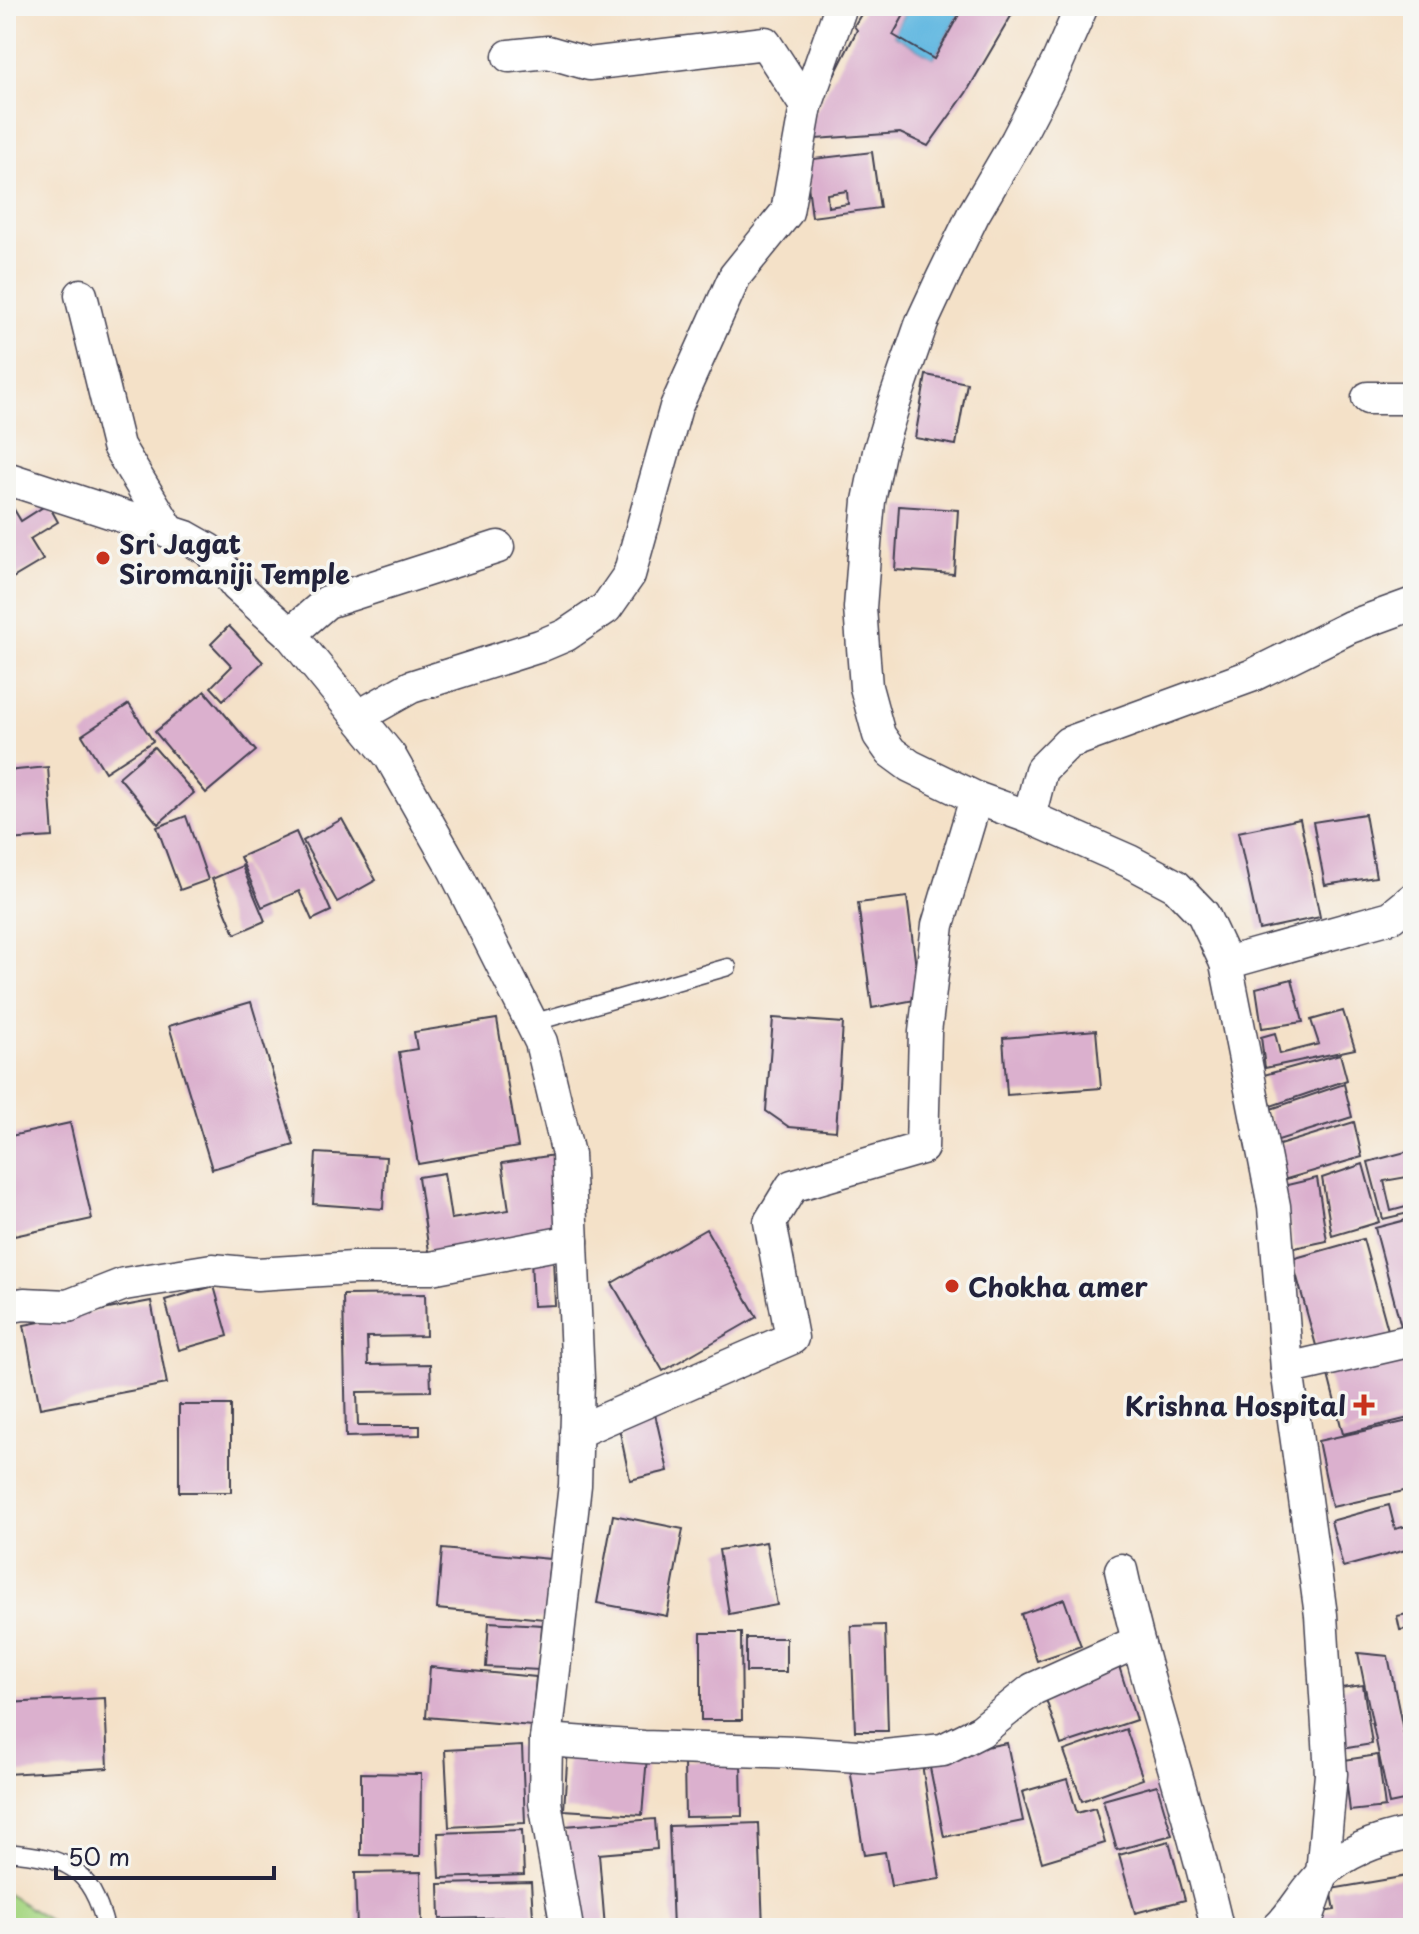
<svg xmlns="http://www.w3.org/2000/svg" width="1419" height="1934" viewBox="0 0 1419 1934" font-family="'Playpen Sans',sans-serif">
  <style>
    .green { fill: #a9d886; stroke: #667d60; stroke-width: 2 }
    .water { fill: #65b9e1; stroke: #446e8e; stroke-width: 2 }
    .building { fill: #dbb0ce; fill-rule: evenodd }
    .lines { fill: none; stroke-linecap: round; stroke-linejoin: round }
    .lane-casing { stroke: #423f50; stroke-width: 19 }
    .street-casing { stroke: #423f50; stroke-width: 35 }
    .lane { stroke: #fff; stroke-width: 16 }
    .street { stroke: #fff; stroke-width: 32 }
    .poi-dot { fill: #c8321e; stroke: #f6f6f2; stroke-width: 3 }
    .labels { text-anchor: middle; dominant-baseline: central; stroke-width: 7; stroke-linejoin: round; paint-order: stroke }
    .poi-label { font-size: 26px; font-weight: bold; fill: #22223b; stroke: #f6f6f2; text-anchor: start }
  </style>
  <rect width="100%" height="100%" fill="#f6f6f2"/>
  <filter id="ink" filterUnits="userSpaceOnUse"><feTurbulence type="fractalNoise" baseFrequency=".0125" numOctaves="2"/><feDisplacementMap in="SourceGraphic" scale="16" xChannelSelector="R" yChannelSelector="G"/><feConvolveMatrix kernelMatrix="1 2 1 2 8 2 1 2 1" color-interpolation-filters="sRGB"/></filter>
  <filter id="wash" filterUnits="userSpaceOnUse"><feTurbulence type="fractalNoise" baseFrequency=".006" numOctaves="4" result="noise"/><feDisplacementMap in="SourceGraphic" scale="32" xChannelSelector="R" yChannelSelector="G"/><feGaussianBlur stdDeviation="1.8" result="paint"/><feColorMatrix in="noise" values="0 0 0 0 0 0 0 0 0 0 0 0 0 0 0 0 0 1.4 0 .05"/><feComposite in="paint" operator="in"/></filter>
  <g filter="url(#wash)">
    <rect width="100%" height="100%" fill="#f4e1c8"/>
    <!-- green -->
    <polygon class="green" points="6,1893 61,1928 6,1928"/>
    <!-- water -->
    <polygon class="water" points="909,6 952,6 961,11 934,59 893,35"/>
    <g id="blocks">
      <!-- building -->
      <g class="building">
        <polygon points="866,6 909,6 893,35 934,59 961,11 952,6 1017,6 966,93 928,146 900,133 802,140 857,30 854,26"/>
        <path d="M872,152l8,56 -68,9 -7,-57zM847,191l1,13 -20,3 -1,-13z"/>
        <polygon points="926,375 967,383 956,445 915,438"/>
        <polygon points="6,496 21,521 48,504 58,522 30,539 43,560 6,582"/>
        <polygon points="899,506 958,510 954,574 895,570"/>
        <polygon points="229,626 263,662 223,700 211,687 232,666 211,644"/>
        <polygon points="205,691 256,751 206,793 155,732"/>
        <polygon points="129,704 153,741 105,772 82,735"/>
        <polygon points="154,747 194,793 158,824 119,777"/>
        <polygon points="48,767 53,837 6,840 6,771"/>
        <polygon points="1365,814 1376,877 1325,885 1313,822"/>
        <polygon points="186,816 208,880 180,890 157,827"/>
        <polygon points="342,819 376,880 337,902 303,841"/>
        <polygon points="1300,819 1320,917 1259,930 1238,832"/>
        <polygon points="296,832 331,911 312,920 299,891 262,907 240,857"/>
        <polygon points="242,866 265,921 235,934 212,879"/>
        <polygon points="907,897 920,999 872,1008 858,903"/>
        <polygon points="1292,979 1303,1022 1262,1028 1256,988"/>
        <polygon points="251,1002 294,1145 212,1169 169,1026"/>
        <polygon points="1343,1011 1355,1049 1265,1068 1261,1037 1275,1033 1280,1054 1319,1044 1311,1020"/>
        <polygon points="773,1018 843,1023 836,1131 789,1127 766,1111"/>
        <polygon points="497,1019 518,1147 418,1164 399,1052 417,1049 414,1032"/>
        <polygon points="1096,1030 1101,1088 1007,1095 1003,1038"/>
        <polygon points="1340,1054 1347,1080 1271,1106 1264,1075"/>
        <polygon points="1344,1084 1352,1117 1275,1141 1268,1110"/>
        <polygon points="1354,1122 1362,1157 1283,1180 1276,1146"/>
        <polygon points="70,1123 92,1219 14,1236 6,1200 6,1137"/>
        <polygon points="1413,1150 1413,1176 1384,1181 1391,1211 1413,1205 1413,1212 1383,1219 1368,1162"/>
        <polygon points="316,1153 386,1157 383,1209 313,1204"/>
        <polygon points="555,1155 568,1237 430,1258 418,1177 444,1173 451,1219 509,1210 502,1163"/>
        <polygon points="1363,1164 1379,1222 1332,1236 1322,1178"/>
        <polygon points="1317,1178 1327,1241 1294,1248 1283,1186"/>
        <polygon points="1413,1218 1413,1328 1402,1330 1375,1228"/>
        <polygon points="706,1229 757,1317 663,1371 612,1283"/>
        <polygon points="1363,1239 1391,1341 1320,1360 1292,1259"/>
        <polygon points="553,1257 555,1305 533,1306 531,1258"/>
        <polygon points="214,1286 228,1336 179,1350 165,1300"/>
        <polygon points="425,1294 426,1336 367,1337 368,1365 430,1364 431,1391 357,1392 358,1426 420,1426 420,1435 346,1437 343,1295"/>
        <polygon points="151,1301 167,1384 40,1408 24,1325"/>
        <polygon points="1413,1350 1413,1417 1343,1434 1327,1371"/>
        <rect x="179" y="1405" width="52" height="87"/>
        <polygon points="655,1414 668,1471 630,1480 618,1423"/>
        <polygon points="1413,1420 1413,1489 1332,1507 1318,1441"/>
        <polygon points="1389,1505 1395,1529 1411,1525 1413,1548 1343,1567 1331,1521"/>
        <polygon points="613,1515 683,1529 667,1616 597,1603"/>
        <polygon points="766,1542 777,1605 729,1614 719,1550"/>
        <polygon points="442,1549 550,1559 544,1619 437,1609"/>
        <polygon points="1064,1599 1081,1646 1037,1661 1021,1614"/>
        <polygon points="1413,1613 1413,1628 1400,1630 1397,1616"/>
        <polygon points="489,1622 542,1625 539,1670 486,1667"/>
        <polygon points="885,1625 888,1731 855,1731 851,1626"/>
        <polygon points="701,1633 741,1633 742,1720 701,1720"/>
        <rect x="746" y="1638" width="40" height="34"/>
        <polygon points="1358,1653 1388,1656 1413,1779 1413,1799 1389,1804"/>
        <polygon points="1118,1663 1136,1720 1061,1745 1043,1690"/>
        <polygon points="430,1667 536,1677 532,1726 426,1717"/>
        <polygon points="1363,1685 1372,1744 1341,1749 1332,1689"/>
        <polygon points="105,1698 108,1768 6,1774 6,1703"/>
        <polygon points="1126,1729 1143,1779 1082,1801 1064,1751"/>
        <polygon points="1007,1743 1023,1821 944,1837 928,1758"/>
        <polygon points="522,1746 525,1823 449,1827 445,1750"/>
        <polygon points="568,1748 647,1757 642,1815 564,1810"/>
        <polygon points="1378,1755 1385,1807 1350,1811 1344,1760"/>
        <polygon points="921,1758 940,1879 891,1886 885,1852 864,1855 850,1769"/>
        <polygon points="741,1760 742,1816 685,1817 684,1761"/>
        <polygon points="361,1773 421,1774 420,1856 361,1855"/>
        <polygon points="1067,1779 1077,1813 1095,1808 1105,1843 1042,1862 1022,1792"/>
        <polygon points="1157,1785 1172,1835 1117,1850 1103,1800"/>
        <polygon points="655,1819 657,1849 599,1854 605,1928 574,1928 565,1826"/>
        <polygon points="759,1823 763,1928 673,1928 669,1826"/>
        <polygon points="522,1830 524,1875 440,1878 438,1833"/>
        <polygon points="1169,1841 1185,1900 1135,1913 1119,1855"/>
        <polygon points="421,1872 422,1928 357,1928 355,1873"/>
        <polygon points="1413,1875 1413,1928 1319,1928 1316,1913 1335,1910 1331,1889"/>
        <polygon points="531,1882 533,1917 440,1919 439,1884"/>
        <polygon points="534,1918 535,1928 443,1928 443,1926"/>
      </g>
    </g>
  </g>
  <g filter="url(#ink)">
    <use href="#blocks" fill-opacity="0" stroke="#423f50" stroke-width="2"/>
    <g class="lines">
      <defs>
        <g id="lane">
          <polyline points="532,1023 728,967"/>
          <path d="M6,1852c61,5 84,15 100,76"/>
        </g>
        <g id="street">
          <polyline points="1082,6 1057,63 1017,140 973,215 942,279 922,322 894,403 879,452 869,501 864,556 860,608 866,687 879,735 891,752 910,766 976,798 1029,817 1129,861 1176,886 1203,914 1226,963 1274,1206 1287,1369 1321,1615 1331,1774 1322,1874 1304,1928"/>
          <polyline points="509,56 548,52 589,64 765,43 806,106"/>
          <polyline points="81,295 118,446 170,532"/>
          <polyline points="1368,398 1413,398"/>
          <polyline points="6,478 186,537 209,550 237,586 290,634 390,756 455,871 541,1042 568,1154 578,1379 575,1485 546,1740 545,1802 567,1928"/>
          <polyline points="290,634 327,602 498,547"/>
          <polyline points="360,718 370,710 411,687 540,646 566,635 606,608 629,575 676,407 735,276 787,212 806,106 841,6"/>
          <polyline points="1029,817 1041,770 1068,743 1251,676 1350,627 1413,604"/>
          <polyline points="1226,963 1391,917 1413,899"/>
          <polyline points="6,1307 24,1304 68,1306 124,1284 212,1270 257,1274 353,1268 431,1268 572,1241"/>
          <polyline points="1287,1369 1413,1340"/>
          <polyline points="576,1432 792,1338 770,1222 792,1186 922,1148 925,1032 938,925 976,798"/>
          <path d="M1121,1570c26,121 69,237 96,358"/>
          <polyline points="546,1740 644,1747 796,1752 875,1757 943,1750 981,1731 1033,1689 1137,1642"/>
          <path d="M1278,1928c17,-16 27,-38 44,-54 25,-24 58,-35 91,-41"/>
        </g>
      </defs>
      <!-- lane casing -->
      <use href="#lane" class="lane-casing"/>
      <!-- street casing -->
      <use href="#street" class="street-casing"/>
      <!-- lane -->
      <use href="#lane" class="lane"/>
      <!-- street -->
      <use href="#street" class="street"/>
    </g>
  </g>
  <!-- markers -->
  <g class="poi-dot">
    <circle cx="103" cy="558" r="8"/>
    <circle cx="952" cy="1286" r="8"/>
    <path d="M1360 1393h8v8h8v8h-8v8h-8v-8h-8v-8h8z"/>
  </g>
  <g class="labels">
    <!-- poi labels -->
    <g class="poi-label">
      <text x="119" y="543">Sri Jagat<tspan x="119" dy="30">Siromaniji Temple</tspan></text>
      <text x="968" y="1286">Chokha amer</text>
      <text x="1346" y="1405" text-anchor="end">Krishna Hospital</text>
    </g>
  </g>
  <!-- margin -->
  <rect width="1419" height="1934" fill="none" stroke="#f6f6f2" stroke-width="32"/>
  <!-- scale -->
  <path d="M56 1866v12h218v-12" fill="none" stroke="#22223b" stroke-width="4"/>
  <text x="68" y="1866" font-size="24" fill="#22223b" stroke="#f6f6f2" stroke-width="6" paint-order="stroke">50 m</text>
</svg>
